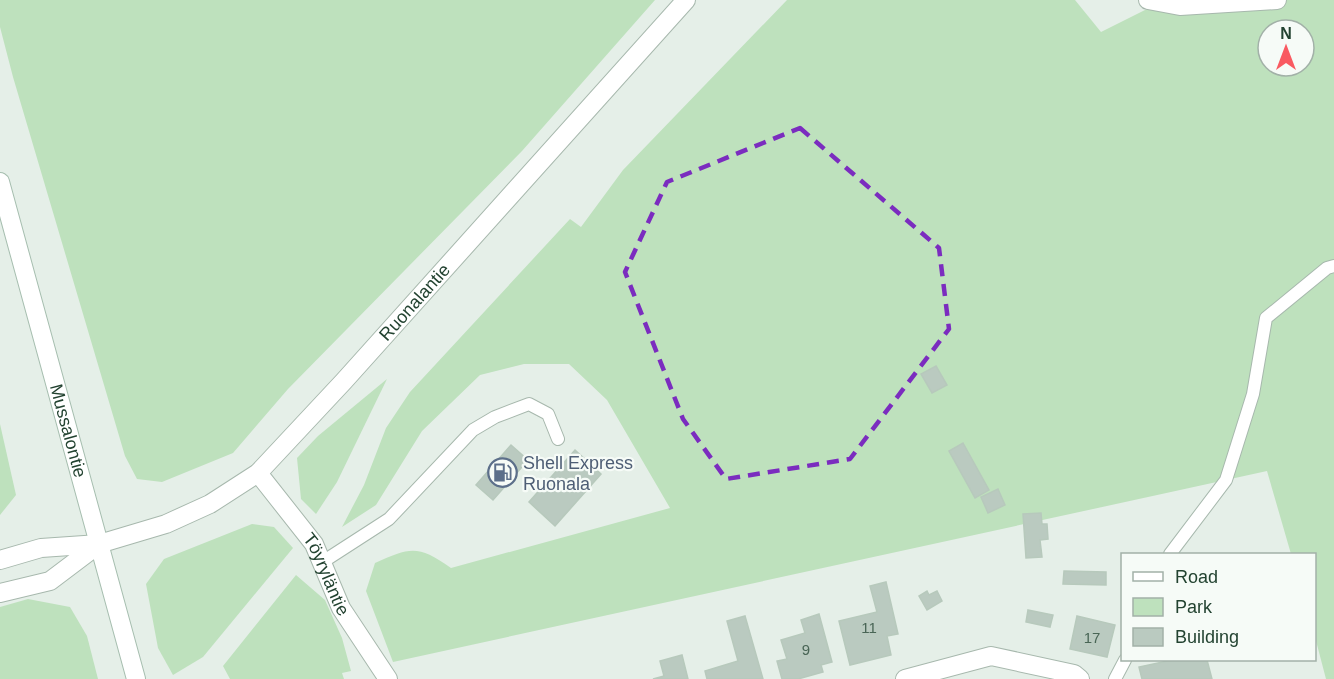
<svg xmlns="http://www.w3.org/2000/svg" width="1334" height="679" viewBox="0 0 1334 679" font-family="Helvetica,sans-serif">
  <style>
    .green { fill: #bee1bd; fill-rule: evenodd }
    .building { fill: #bacac0; stroke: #b7c9bc; stroke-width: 1.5 }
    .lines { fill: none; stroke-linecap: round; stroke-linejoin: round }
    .service-casing { stroke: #a7b8ad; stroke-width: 14 }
    .minor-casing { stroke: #a7b8ad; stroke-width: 20 }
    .tertiary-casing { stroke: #a7b8ad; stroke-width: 20 }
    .secondary-casing { stroke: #a6beaf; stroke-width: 20 }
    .service { stroke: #fff; stroke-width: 12 }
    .minor { stroke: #fff; stroke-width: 18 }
    .tertiary { stroke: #fff; stroke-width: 18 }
    .secondary { stroke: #fff; stroke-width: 18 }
    .marked { fill: none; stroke: #7b2cbf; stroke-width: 4.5; stroke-dasharray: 12 8; stroke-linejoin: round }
    .labels { text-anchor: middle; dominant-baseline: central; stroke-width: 4.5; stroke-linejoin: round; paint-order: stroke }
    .number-label { font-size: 15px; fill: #496555 }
    .street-label { font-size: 18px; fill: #234331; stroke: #f6fbf7 }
    .service-label { font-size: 18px; fill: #4e5e75; stroke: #f6fbf7; text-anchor: start }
  </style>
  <rect width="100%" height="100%" fill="#e5efe8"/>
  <!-- green -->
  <g class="green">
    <polygon points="0,0 655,0 522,151 288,389 233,453 162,482 137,479 125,456 13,77 0,27"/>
    <path d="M787,0h288l26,32 64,-32h169v679h-8l-11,-42 -1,-83h-23l-24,-83 -874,191 -27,-71 9,-28c36,-16 43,-18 76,5l219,-60 -63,-108 -38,-36h-45l-44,11 -58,56 -46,74 -34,22 22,-42 22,-57 24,-36 160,-173 11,8 42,-57zM1268,30h36v36h-36z"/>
    <polygon points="387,379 337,482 316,514 301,499 297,458 318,436"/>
    <polygon points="0,424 16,495 0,515"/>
    <polygon points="252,524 274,527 293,548 203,657 173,675 158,648 146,584 164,559"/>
    <polygon points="296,575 325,600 342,638 351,671 342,673 344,679 230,679 223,666"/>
    <polygon points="28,599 70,607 87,636 98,679 0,679 0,607"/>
  </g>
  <!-- building -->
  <g class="building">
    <polygon points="936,366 947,385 932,393 921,374"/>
    <polygon points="963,443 989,490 975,498 949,451"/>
    <polygon points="511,445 528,460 493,500 476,485"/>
    <polygon points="575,450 601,474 555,526 529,502"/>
    <polygon points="998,489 1005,505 988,513 981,497"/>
    <polygon points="1041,513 1042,524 1047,524 1048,539 1040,540 1042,557 1026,558 1023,514"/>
    <polygon points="1064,571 1106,572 1106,585 1063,584"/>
    <polygon points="886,582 898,634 887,636 891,655 850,665 839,621 877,612 870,586"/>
    <polygon points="927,591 929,595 937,591 942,601 927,610 919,596"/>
    <polygon points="1028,610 1053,615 1050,627 1026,622"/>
    <polygon points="819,614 832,662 821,665 823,672 798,679 782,679 777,661 787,659 781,640 805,633 801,620"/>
    <polygon points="745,616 763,679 707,679 705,671 738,661 727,621"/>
    <polygon points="1077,616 1115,625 1107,657 1070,649"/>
    <polygon points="682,655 688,679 653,679 664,676 660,661"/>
    <polygon points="1172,660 1207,660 1212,679 1142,679 1139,667"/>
  </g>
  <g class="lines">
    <defs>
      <g id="service">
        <polyline points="1170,554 1226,480 1253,394 1266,318 1327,268 1334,266"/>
        <polyline points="324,561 389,519 473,430 495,417 529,404 548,414 558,439"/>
        <polyline points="1115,679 1125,660"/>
      </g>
      <g id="minor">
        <polyline points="1148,0 1180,6 1277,0"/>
        <path id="s1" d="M258,473l56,71 27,64 47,71"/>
        <polyline points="905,679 991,656 1074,674 1080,679"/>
      </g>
      <g id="tertiary">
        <path id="s2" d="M0,560l41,-12 58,-4 67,-20 44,-20 48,-31 86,-92 342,-381"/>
        <polyline points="0,593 50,581 99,544"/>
      </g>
      <g id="secondary">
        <path id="s3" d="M0,182l136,497"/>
      </g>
    </defs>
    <!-- service casing -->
    <use href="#service" class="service-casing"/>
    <!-- minor casing -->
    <use href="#minor" class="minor-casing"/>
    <!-- tertiary casing -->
    <use href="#tertiary" class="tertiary-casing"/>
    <!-- secondary casing -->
    <use href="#secondary" class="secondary-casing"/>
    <!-- service -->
    <use href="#service" class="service"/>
    <!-- minor -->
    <use href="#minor" class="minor"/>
    <!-- tertiary -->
    <use href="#tertiary" class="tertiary"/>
    <!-- secondary -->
    <use href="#secondary" class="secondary"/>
  </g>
  <!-- marked area -->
  <path class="marked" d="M800,128l139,120 10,81 -99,130 -124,20 -43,-60 -58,-147 42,-90z"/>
  <!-- icons -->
  <defs>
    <symbol id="fuel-ring" viewBox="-11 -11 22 22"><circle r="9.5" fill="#f6fbf7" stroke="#5c6f8a" stroke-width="1.5"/><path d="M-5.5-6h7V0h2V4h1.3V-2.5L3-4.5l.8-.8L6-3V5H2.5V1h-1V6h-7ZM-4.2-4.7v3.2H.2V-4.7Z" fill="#5c6f8a"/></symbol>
  </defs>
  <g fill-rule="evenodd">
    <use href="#fuel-ring" x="486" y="456" width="33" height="33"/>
  </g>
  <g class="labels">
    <!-- number labels -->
    <g class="number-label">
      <text x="869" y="627">11</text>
      <text x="1092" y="637">17</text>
      <text x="806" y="649">9</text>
    </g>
    <!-- street labels -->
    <g class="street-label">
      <text stroke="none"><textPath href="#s2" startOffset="508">Ruonalantie</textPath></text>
      <text stroke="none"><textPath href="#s3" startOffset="258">Mussalontie</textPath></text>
      <text stroke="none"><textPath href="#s1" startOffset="123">Töyryläntie</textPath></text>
    </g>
    <!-- service labels -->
    <g class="service-label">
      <text x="523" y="463">Shell Express<tspan x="523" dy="21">Ruonala</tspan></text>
    </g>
  </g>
  <!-- legend -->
  <rect x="1121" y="553" width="195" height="108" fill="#f6fbf7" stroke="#a2b1a8" stroke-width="1.5"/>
  <rect x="1133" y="572" width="30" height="9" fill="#ffffff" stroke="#a2b1a8" stroke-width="1.5"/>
  <text x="1175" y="583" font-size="18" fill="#234331">Road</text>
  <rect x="1133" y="598" width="30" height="18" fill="#bee1bd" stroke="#a2b1a8" stroke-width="1.5"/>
  <text x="1175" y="613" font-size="18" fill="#234331">Park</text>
  <rect x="1133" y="628" width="30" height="18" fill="#bacac0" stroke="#a2b1a8" stroke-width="1.5"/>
  <text x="1175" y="643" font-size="18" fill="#234331">Building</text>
  <!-- north arrow -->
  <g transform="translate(1286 48)"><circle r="28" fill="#f6fbf7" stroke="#a2b1a8" stroke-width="1.5"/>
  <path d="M0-4.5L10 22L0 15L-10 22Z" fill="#f95a61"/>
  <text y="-9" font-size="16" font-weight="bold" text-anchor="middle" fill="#234331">N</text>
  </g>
</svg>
